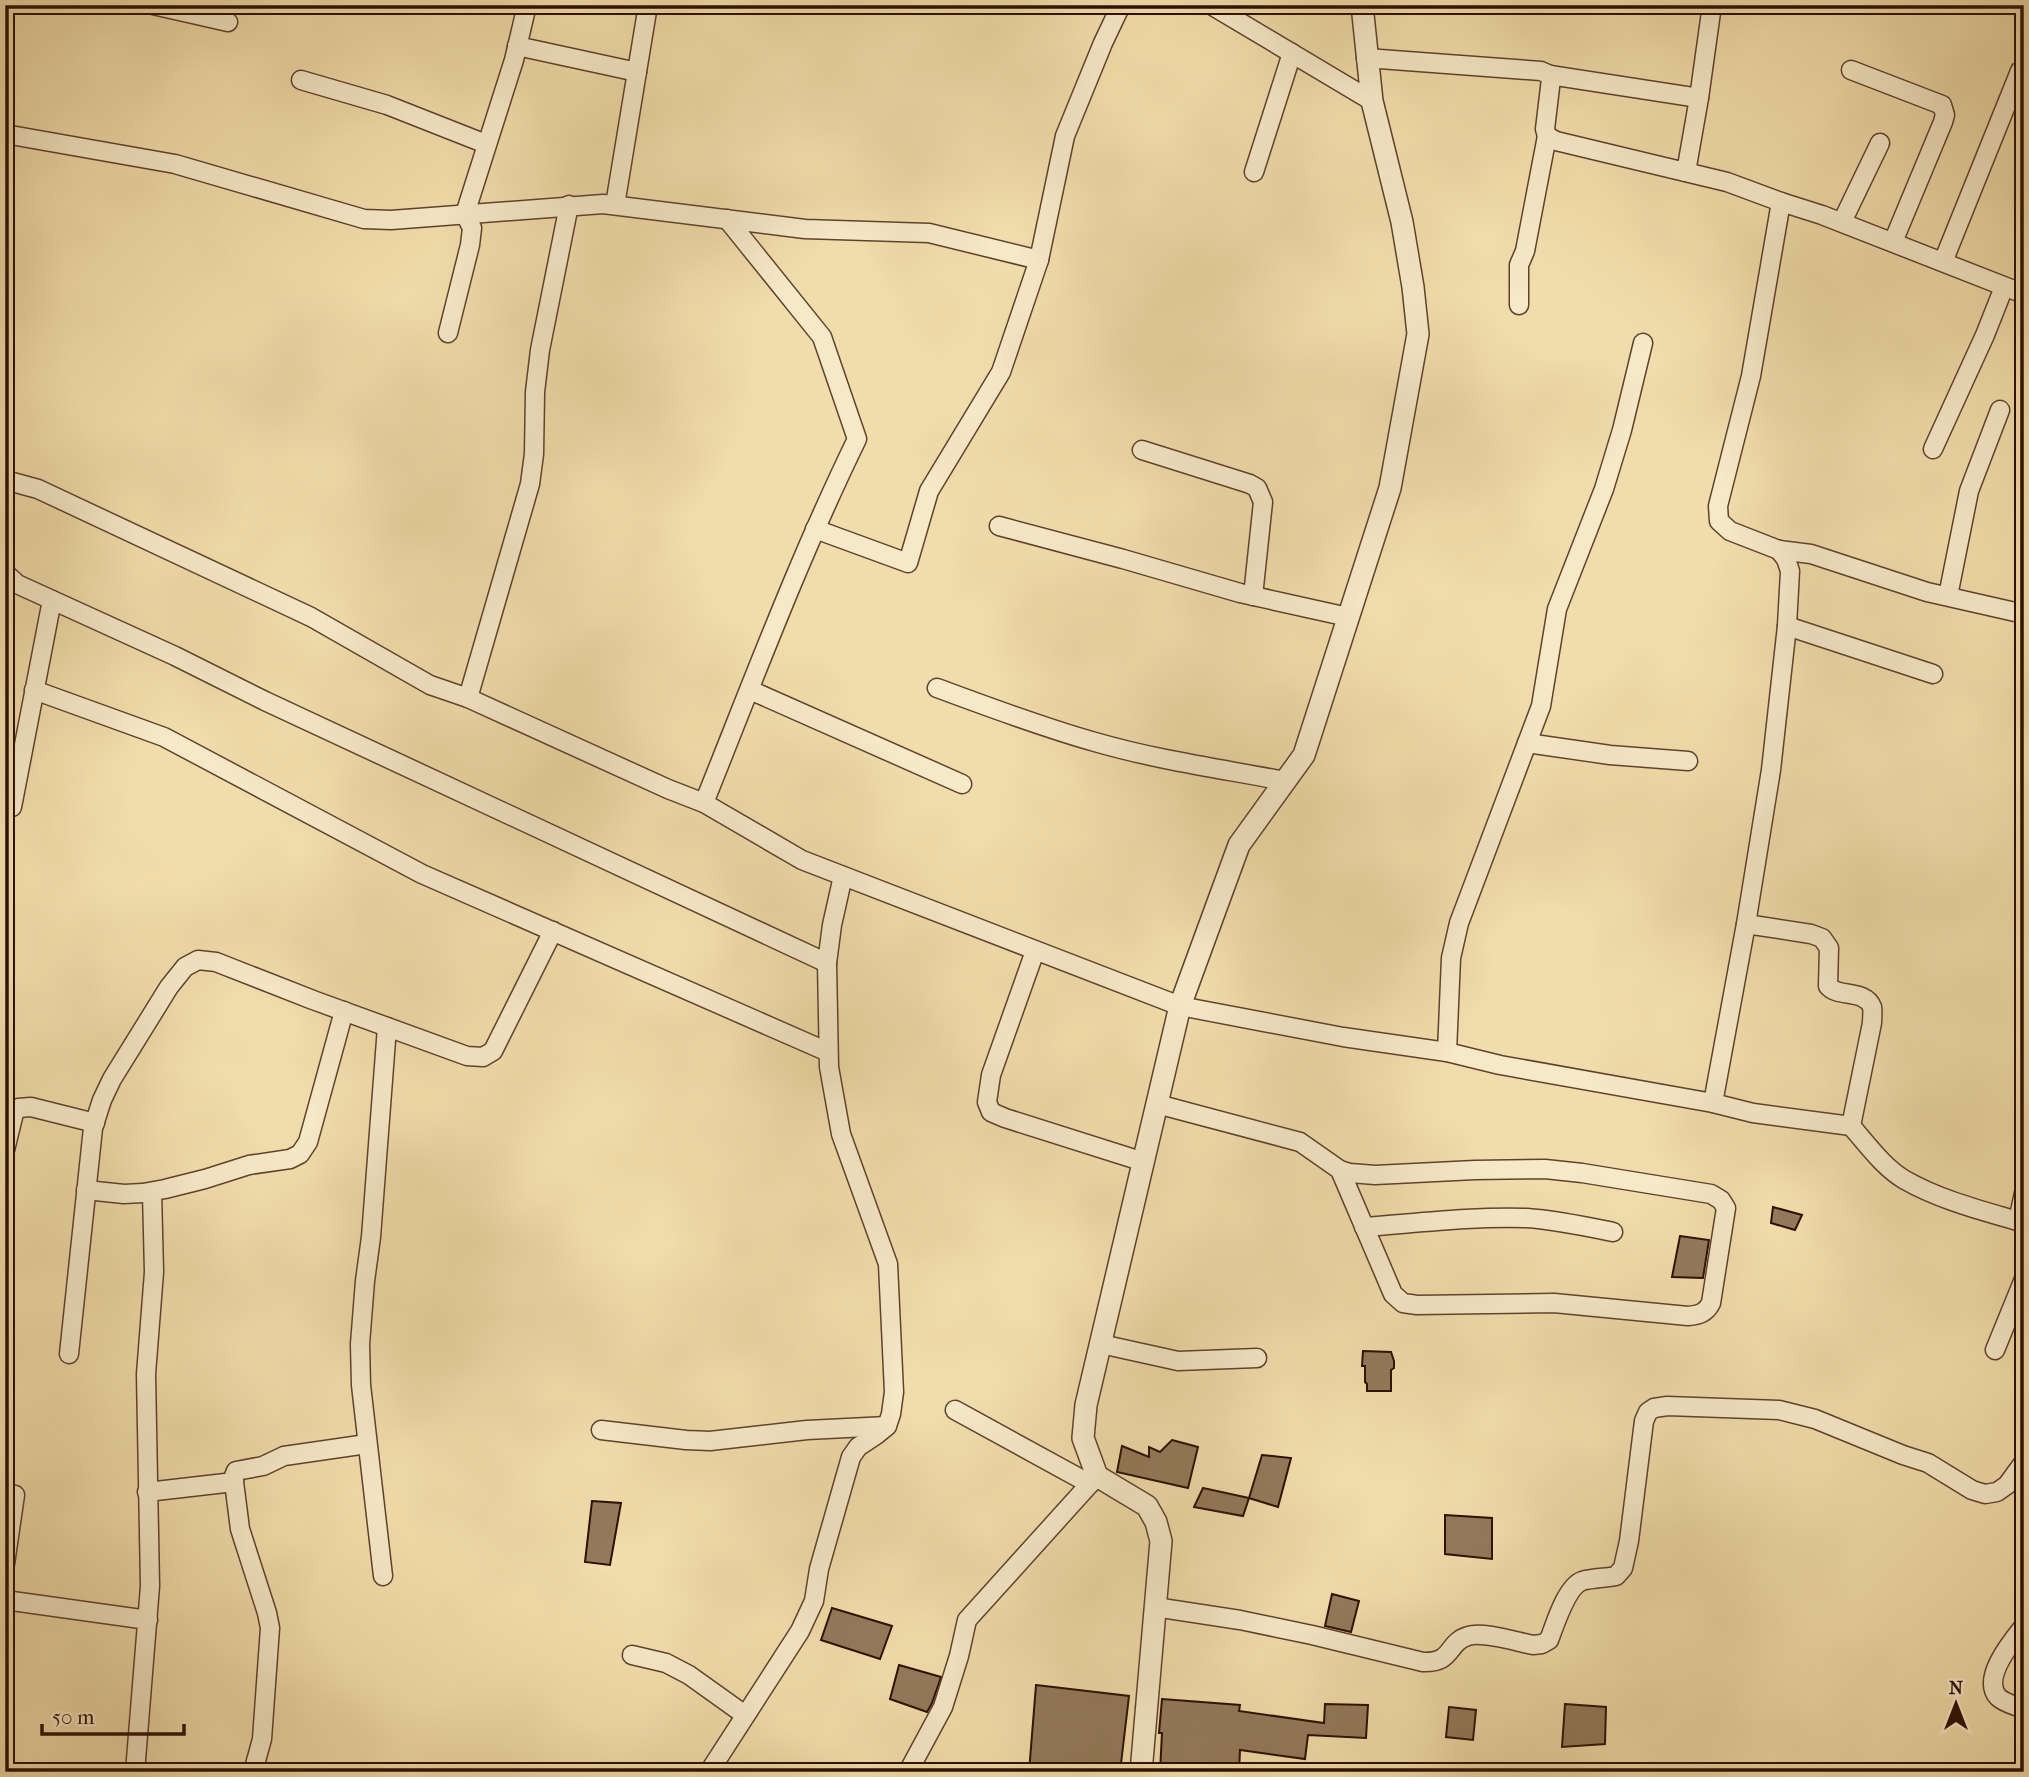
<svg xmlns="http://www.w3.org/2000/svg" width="2029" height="1777" viewBox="0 0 2029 1777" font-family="'IM FELL French Canon',serif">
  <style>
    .building { fill: #937a5b; stroke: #2d0f04; stroke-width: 2 }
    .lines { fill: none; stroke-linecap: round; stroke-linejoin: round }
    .minor-casing { stroke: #5e422e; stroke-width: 21 }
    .tertiary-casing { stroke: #5e422e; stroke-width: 24 }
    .minor { stroke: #f6e9c8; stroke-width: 18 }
    .tertiary { stroke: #f6e9c8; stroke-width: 21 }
  </style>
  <rect width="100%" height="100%" fill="#f1ddab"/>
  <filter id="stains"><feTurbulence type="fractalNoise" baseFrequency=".00286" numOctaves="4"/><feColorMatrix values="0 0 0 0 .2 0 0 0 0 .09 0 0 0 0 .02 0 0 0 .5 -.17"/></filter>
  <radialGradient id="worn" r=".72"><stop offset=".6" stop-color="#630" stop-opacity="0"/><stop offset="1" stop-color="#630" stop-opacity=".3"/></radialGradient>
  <!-- building -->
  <g class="building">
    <polygon points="1773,1207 1802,1215 1795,1230 1771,1223"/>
    <polygon points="1680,1236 1709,1240 1703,1278 1672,1277"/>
    <polygon points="1363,1351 1391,1352 1394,1361 1394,1368 1391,1370 1391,1391 1367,1391 1367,1384 1365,1382 1365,1366 1362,1366"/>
    <polygon points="1172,1440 1198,1447 1188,1488 1117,1472 1122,1446 1149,1457 1149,1447 1160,1452"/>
    <polygon points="1262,1455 1291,1458 1278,1507 1249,1498"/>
    <polygon points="1203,1488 1249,1498 1243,1516 1194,1507"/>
    <polygon points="592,1501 621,1503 610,1565 585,1562"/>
    <polygon points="1445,1515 1492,1518 1492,1559 1445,1554"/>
    <polygon points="1332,1594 1359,1601 1351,1632 1325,1626"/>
    <polygon points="832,1608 892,1626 880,1659 821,1640"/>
    <polygon points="899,1665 941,1677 932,1703 927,1712 890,1699"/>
    <polygon points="1036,1685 1129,1696 1120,1772 1029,1772"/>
    <polygon points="1162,1699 1240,1705 1239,1711 1324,1723 1325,1704 1368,1705 1366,1738 1308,1735 1305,1759 1240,1750 1239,1772 1160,1772 1162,1733 1159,1733"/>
    <polygon points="1565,1704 1606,1707 1605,1744 1562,1747"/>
    <polygon points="1449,1707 1476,1710 1473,1740 1446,1737"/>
  </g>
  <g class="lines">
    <defs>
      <g id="minor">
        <polyline points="153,5 228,22"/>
        <polyline points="1211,5 1372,101"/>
        <polyline points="517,46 637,72"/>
        <polyline points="1366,58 1541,71 1550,75 1551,79 1545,129 1547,136 1556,141 1727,182 1781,202 1751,376 1718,506 1719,521 1730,531 1779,550 1786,559 1790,571 1787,626 1771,770 1746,924"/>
        <polyline points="1851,70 1942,105 1945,115 1943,122 1893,242"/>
        <polyline points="1550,75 1699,98 1712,5"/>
        <polyline points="301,80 387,105 486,144"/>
        <polyline points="5,134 175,164 364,219 391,220 603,204 805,229 929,233 1039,260"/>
        <polyline points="1254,172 1292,53"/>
        <polyline points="1686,172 1699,98"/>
        <polyline points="1781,202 1822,215 2024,294"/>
        <polyline points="615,205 648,5"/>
        <polyline points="1842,222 1880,143"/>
        <polyline points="1943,262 2020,71"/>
        <polyline points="1519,305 1519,265 1525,251 1547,136"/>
        <polyline points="448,333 470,245 472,228 465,214 514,60 527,5"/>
        <polyline points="1933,449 1985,335 2004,287"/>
        <polyline points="1142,450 1250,484 1257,488 1263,502 1253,596"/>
        <path d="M5,480l33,9 273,128 119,68 38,13 200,91 36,14 98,57 378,146 163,31 104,15 53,13 213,38 40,10 98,13c16,18 32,41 54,54 37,21 79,31 119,43"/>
        <polyline points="999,526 1123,559 1240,593 1348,617"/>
        <polyline points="815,529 908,563 929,491 1001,372 1039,260 1065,136 1103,43 1121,5"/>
        <polyline points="1779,550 1811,554 1927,592 2024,614"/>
        <polyline points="5,573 17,584 175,656 265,701 827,963"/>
        <polyline points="1948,596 1969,491 2000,410"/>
        <polyline points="1787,626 1933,674"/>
        <path d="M937,688c52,19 104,39 158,54 62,18 127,27 190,39"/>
        <polyline points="34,690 164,737 422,874 828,1052"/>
        <polyline points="750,690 962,784"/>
        <polyline points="468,698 530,484 534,454 535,392 540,350 569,205"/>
        <polyline points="1527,743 1610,755 1688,761"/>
        <path d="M704,803c49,-122 95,-245 153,-364l-35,-102 -95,-118"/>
        <polyline points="12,807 52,600"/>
        <polyline points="1035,951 991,1075 987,1102 991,1112 1005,1118 1144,1162"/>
        <polyline points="1447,1052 1451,958 1459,923 1541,706 1557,609 1604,489 1622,430 1643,343"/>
        <path d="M1713,1103l33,-179 65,10 11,4 7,10 -1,38c10,12 37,3 44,21 1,4 0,12 0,16l-21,103"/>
        <path d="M1157,1104l143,38 40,28 10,3 25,2 100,-5 70,-1 37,4 129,21 10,6 5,8 -15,95c-5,10 -12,12 -23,13l-134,-13 -137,2 -14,-2 -10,-9 -53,-124"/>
        <polyline points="5,1150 14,1113 18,1108 31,1107 95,1123"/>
        <polyline points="86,1190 124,1194 143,1193 165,1189 205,1179 249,1165 290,1159 300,1154 308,1142 344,1011"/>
        <polyline points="2018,1221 2024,1193"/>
        <path d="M1364,1227c54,-4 109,-11 163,-9 29,2 57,8 86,14"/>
        <polyline points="1101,1344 1178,1361 1257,1358"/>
        <polyline points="1995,1350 2024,1279"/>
        <polyline points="69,1354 93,1128 102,1100 112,1079 169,987 185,967 198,960 216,962 313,1000 467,1056 483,1057 493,1051 553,931"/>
        <polyline points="955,1410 1090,1484"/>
        <polyline points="601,1430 686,1440 710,1441 807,1430 887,1426"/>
        <polyline points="234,1482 240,1529 267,1613 270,1628 262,1739 253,1772"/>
        <polyline points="147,1492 234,1482 234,1476 236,1471 263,1466 284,1456 367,1444"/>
        <polyline points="5,1564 15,1495"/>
        <polyline points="383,1576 361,1385 360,1344 365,1281 371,1237 387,1027"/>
        <polyline points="5,1600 148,1620"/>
        <path d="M1155,1607l85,13 72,15 111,27c31,1 23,-19 45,-26 15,-5 49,6 65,9l9,-1 7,-4c6,-15 17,-53 33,-59 10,-3 24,-3 34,-5l7,-8 6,-27 15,-120 4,-9 6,-4 13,-2 112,4 36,9 88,36 25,8 44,27 13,4 12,-2 10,-7 17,-23"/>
        <path d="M2024,1626c-12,15 -43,52 -26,71 6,6 18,9 26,12"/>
        <polyline points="632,1655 666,1663 689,1675 745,1715"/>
        <polyline points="135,1772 150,1586 146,1374 154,1272 152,1192"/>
        <polyline points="709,1772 800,1631 814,1601 819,1569 851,1457 858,1447 876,1435 887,1426 891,1414 894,1392 888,1264 841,1134 829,1067 827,963 832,925 843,876"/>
        <polyline points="908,1772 943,1707 959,1656 967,1620 1097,1476"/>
      </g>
      <polyline id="tertiary" points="1141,1772 1161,1541 1156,1522 1147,1506 1097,1476 1083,1438 1086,1405 1180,1006 1239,845 1304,755 1390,488 1418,334 1413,287 1402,222 1372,101 1362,5"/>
    </defs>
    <!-- minor casing -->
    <use href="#minor" class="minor-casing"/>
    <!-- tertiary casing -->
    <use href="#tertiary" class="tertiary-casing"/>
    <!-- minor -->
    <use href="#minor" class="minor"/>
    <!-- tertiary -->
    <use href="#tertiary" class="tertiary"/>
  </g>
  <!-- margin -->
  <rect width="2029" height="1777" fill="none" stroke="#f1ddab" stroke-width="28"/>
  <rect x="7" y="7" width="2015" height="1763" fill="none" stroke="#2d0f04" stroke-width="3.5"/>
  <rect x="14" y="14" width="2001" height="1749" fill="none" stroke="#2d0f04" stroke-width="2"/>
  <!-- north arrow -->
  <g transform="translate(1956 1704)" stroke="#f6e9c8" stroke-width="5" paint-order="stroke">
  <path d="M0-5L12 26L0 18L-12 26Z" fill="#2d0f04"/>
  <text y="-10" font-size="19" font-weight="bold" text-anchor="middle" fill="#2d0f04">N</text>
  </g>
  <!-- scale -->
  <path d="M42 1724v10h142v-10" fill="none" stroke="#2d0f04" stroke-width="3.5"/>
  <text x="52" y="1724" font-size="21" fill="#2d0f04" stroke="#f6e9c8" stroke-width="5" paint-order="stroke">50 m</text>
  <rect width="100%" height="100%" filter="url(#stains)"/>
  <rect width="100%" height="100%" fill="url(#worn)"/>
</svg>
